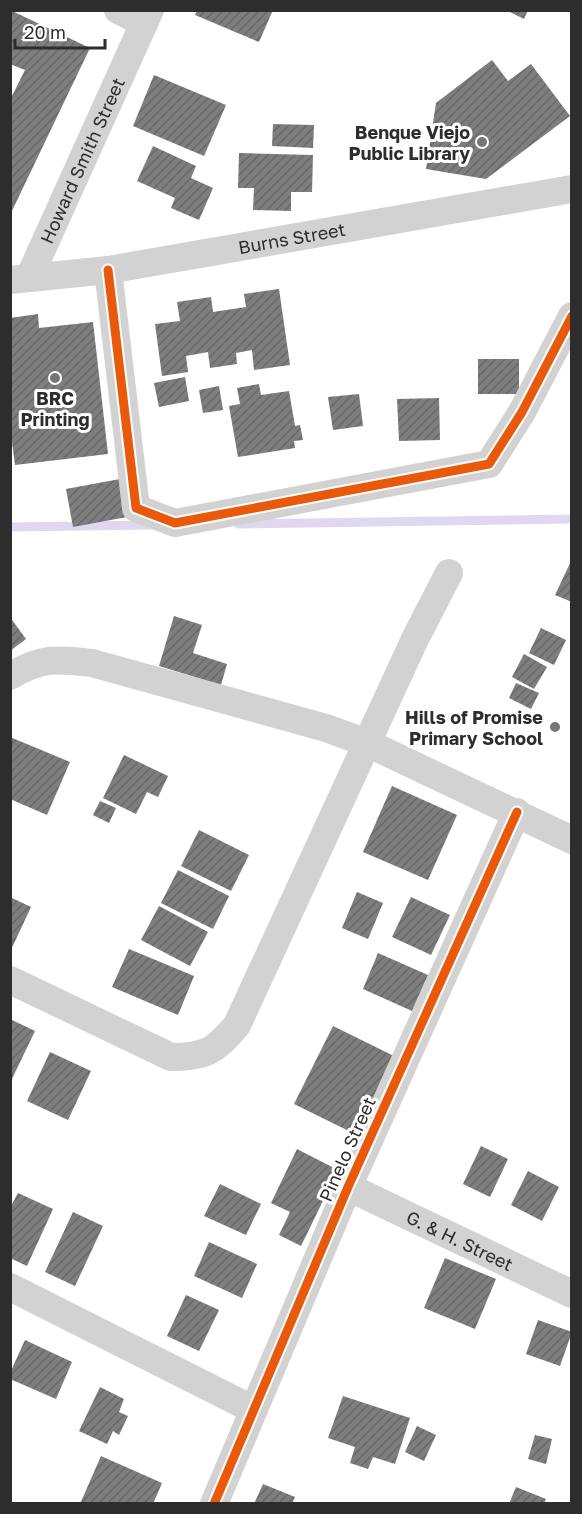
<svg xmlns="http://www.w3.org/2000/svg" width="582" height="1514" viewBox="0 0 582 1514" font-family="'Golos Text',sans-serif">
  <style>
    .lines { fill: none; stroke-linecap: round; stroke-linejoin: round }
    .stream { stroke: #e0d7f1; stroke-width: 9 }
    .building { fill: url(#building-hatch) }
    .street { stroke: #d2d2d2; stroke-width: 28 }
    .cycleway-casing { stroke: #fff; stroke-width: 13 }
    .cycleway { stroke: #e8590c; stroke-width: 9 }
    .poi-dot { fill: #767676; stroke: #fff; stroke-width: 2 }
    .labels { text-anchor: middle; dominant-baseline: central; stroke-width: 6; stroke-linejoin: round; paint-order: stroke }
    .poi-label { font-size: 18px; font-weight: bold; fill: #2d2d2d; stroke: #fff; text-anchor: end }
    .street-label { font-size: 18px; fill: #2d2d2d; stroke: #fff }
  </style>
  <defs>
    <pattern id="building-hatch" width="6" height="6" patternUnits="userSpaceOnUse" patternTransform="scale(1.5)"><rect width="6" height="6" fill="#7e7e7e"/><path d="M-1 1l2-2M0 6l6-6M5 7l2-2" fill="none" stroke="#686868"/></pattern>
  </defs>
  <rect width="100%" height="100%" fill="#fff"/>
  <g class="lines">
    <!-- stream -->
    <g class="stream">
      <polyline points="238,524 572,519"/>
      <polyline points="10,527 152,525"/>
    </g>
  </g>
  <!-- building -->
  <g class="building">
    <polygon points="10,10 90,48 10,215 10,100 25,70 10,64"/>
    <polygon points="197,10 273,10 259,42 195,15"/>
    <polygon points="506,10 528,10 524,19"/>
    <polygon points="492,60 508,81 531,64 570,116 486,179 426,169 436,103"/>
    <polygon points="154,75 226,105 204,156 133,126"/>
    <polygon points="273,124 314,125 313,148 272,146"/>
    <polygon points="153,146 196,166 191,178 213,188 199,220 171,208 175,198 137,181"/>
    <polygon points="239,153 313,155 312,192 291,192 291,211 253,210 254,188 238,188"/>
    <polygon points="279,289 290,365 254,370 252,350 236,353 237,364 210,368 208,352 186,356 188,372 162,376 155,324 180,321 177,302 211,297 213,312 246,307 244,294"/>
    <polygon points="38,314 39,328 93,322 108,454 15,465 10,427 10,318"/>
    <rect x="478" y="359" width="41" height="35"/>
    <polygon points="185,377 189,401 159,407 154,383"/>
    <polygon points="259,384 261,395 289,391 295,426 300,425 303,440 294,441 295,448 238,457 229,406 240,404 237,388"/>
    <polygon points="219,386 223,410 203,413 199,390"/>
    <polygon points="359,394 363,426 333,430 328,397"/>
    <polygon points="439,398 440,440 399,441 397,399"/>
    <polygon points="120,479 127,517 73,527 66,489"/>
    <polygon points="572,559 572,602 555,595"/>
    <polygon points="174,616 202,625 193,653 227,664 221,685 159,666"/>
    <polygon points="10,617 26,639 10,651"/>
    <polygon points="541,628 566,640 554,665 529,653"/>
    <polygon points="524,654 547,667 534,689 512,677"/>
    <polygon points="516,683 539,693 531,709 509,698"/>
    <polygon points="10,737 70,762 47,815 10,799"/>
    <polygon points="124,755 168,776 158,797 147,792 136,814 103,798"/>
    <polygon points="392,786 457,815 428,880 363,852"/>
    <polygon points="100,801 116,808 109,823 93,815"/>
    <polygon points="199,830 249,855 231,891 181,866"/>
    <polygon points="178,870 229,896 213,929 161,903"/>
    <polygon points="357,892 383,903 368,939 342,928"/>
    <polygon points="10,897 31,907 10,952"/>
    <polygon points="411,897 450,915 431,955 392,937"/>
    <polygon points="159,906 208,932 190,966 141,940"/>
    <polygon points="129,949 194,976 178,1015 112,987"/>
    <polygon points="378,953 428,975 412,1011 363,989"/>
    <polygon points="10,1019 35,1031 10,1083"/>
    <polygon points="333,1026 396,1057 357,1135 294,1104"/>
    <polygon points="50,1052 91,1071 68,1120 27,1101"/>
    <polygon points="481,1146 508,1159 490,1197 463,1184"/>
    <polygon points="297,1149 338,1170 301,1246 279,1235 290,1212 271,1203"/>
    <polygon points="528,1171 559,1187 542,1221 511,1205"/>
    <polygon points="220,1184 261,1204 246,1235 204,1216"/>
    <polygon points="18,1193 53,1209 27,1266 10,1258 10,1208"/>
    <polygon points="73,1212 103,1226 75,1286 45,1272"/>
    <polygon points="209,1242 257,1264 242,1298 194,1276"/>
    <polygon points="445,1258 496,1279 475,1329 424,1308"/>
    <polygon points="186,1295 219,1310 199,1351 167,1336"/>
    <polygon points="538,1320 572,1332 560,1366 526,1354"/>
    <polygon points="25,1340 72,1362 56,1399 10,1379 10,1373"/>
    <polygon points="100,1387 124,1399 119,1412 128,1416 119,1435 113,1431 107,1444 79,1431"/>
    <polygon points="343,1396 410,1418 395,1464 373,1457 368,1469 350,1463 355,1447 328,1438"/>
    <polygon points="417,1426 436,1435 424,1461 405,1452"/>
    <polygon points="535,1435 552,1439 546,1464 528,1459"/>
    <polygon points="101,1456 162,1483 153,1504 80,1504"/>
    <polygon points="263,1484 295,1497 292,1504 254,1504"/>
    <polygon points="516,1487 546,1499 544,1504 509,1504"/>
  </g>
  <g class="lines">
    <!-- street -->
    <g class="street">
      <polyline points="118,10 144,23"/>
      <polyline points="108,270 136,508 175,523 489,464 522,412 572,316"/>
      <path id="s1" d="M29,278l121,-268"/>
      <path id="s2" d="M10,280l98,-10 464,-81"/>
      <path d="M10,676c32,-19 47,-17 82,-13l234,65 41,15 205,97"/>
      <path d="M10,980l161,77c35,0 44,-6 66,-32l178,-386 34,-66"/>
      <path id="s3" d="M348,1187l224,107"/>
      <polyline points="10,1287 252,1409"/>
      <polyline points="214,1504 348,1187 517,812"/>
    </g>
    <defs>
      <g id="cycleway">
        <polyline points="108,270 136,508 175,523 489,464 522,412 572,316"/>
        <polyline points="214,1504 348,1187 517,812"/>
      </g>
    </defs>
    <!-- cycleway casing -->
    <use href="#cycleway" class="cycleway-casing"/>
    <!-- cycleway -->
    <use href="#cycleway" class="cycleway"/>
  </g>
  <!-- markers -->
  <g class="poi-dot">
    <circle cx="482" cy="142" r="6"/>
    <circle cx="55" cy="378" r="6"/>
    <circle cx="555" cy="727" r="6"/>
  </g>
  <g class="labels">
    <!-- poi labels -->
    <g class="poi-label">
      <text x="470" y="132">Benque Viejo<tspan x="470" dy="21">Public Library</tspan></text>
      <text x="55" y="398" text-anchor="middle">BRC<tspan x="55" dy="21">Printing</tspan></text>
      <text x="543" y="717">Hills of Promise<tspan x="543" dy="21">Primary School</tspan></text>
    </g>
    <!-- street labels -->
    <g class="street-label">
      <text stroke="none"><textPath href="#s1" startOffset="129">Howard Smith Street</textPath></text>
      <text stroke="none"><textPath href="#s2" startOffset="285">Burns Street</textPath></text>
      <text transform="translate(347 1149) rotate(-66)">Pinelo Street</text>
      <text stroke="none"><textPath href="#s3" startOffset="124">G. &amp; H. Street</textPath></text>
    </g>
  </g>
  <!-- border -->
  <rect width="582" height="1514" fill="none" stroke="#2d2d2d" stroke-width="24"/>
  <!-- scale -->
  <path d="M15 39v9h90v-9" fill="none" stroke="#2d2d2d" stroke-width="3"/>
  <text x="24" y="39" font-size="18" fill="#2d2d2d" stroke="#ffffff" stroke-width="4.5" paint-order="stroke">20 m</text>
</svg>
